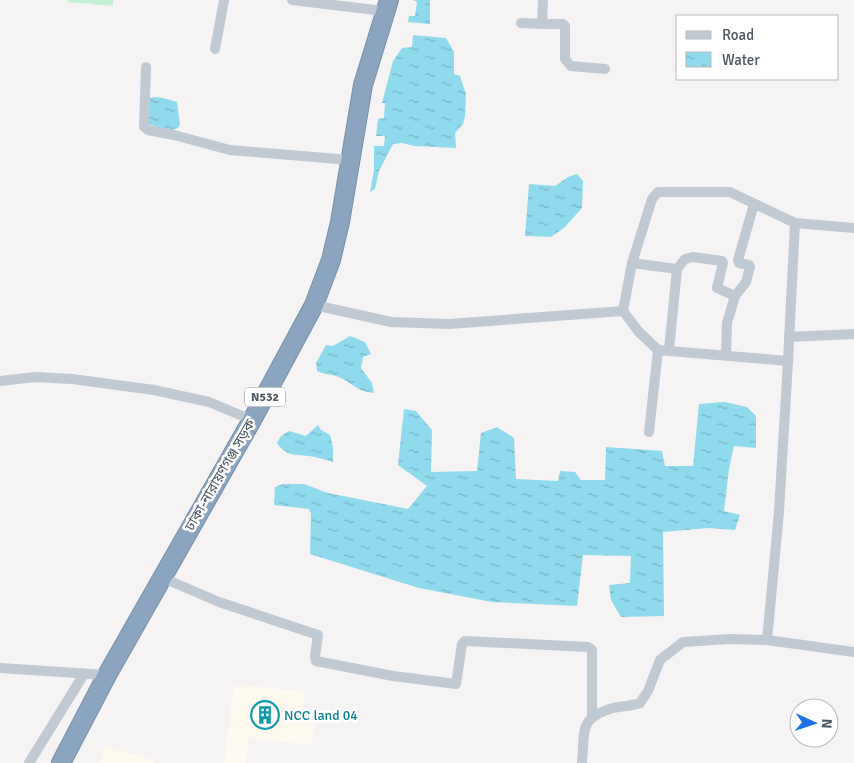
<svg xmlns="http://www.w3.org/2000/svg" width="854" height="763" viewBox="0 0 854 763" font-family="Signika,'Noto Sans Bengali',sans-serif">
  <style>
    .commercial { fill: #fdf9ef }
    .grass { fill: url(#grass-tufts) }
    .water { fill: url(#water-ripples) }
    .lines { fill: none; stroke-linecap: round; stroke-linejoin: round }
    .highway-casing { stroke: #7690ad; stroke-width: 20 }
    .street { stroke: #c1cad2; stroke-width: 10 }
    .highway { stroke: #8ba5c1; stroke-width: 18 }
    .labels { text-anchor: middle; dominant-baseline: central; stroke-width: 5; stroke-linejoin: round; paint-order: stroke }
    .shield { fill: #fff; stroke: #808990; stroke-width: 1 }
    .shield-label { font-size: 12px; font-weight: bold; fill: #4a5661 }
    .street-label { font-size: 14px; fill: #4a5661; stroke: #fff }
    .culture-label { font-size: 14px; fill: #0d838f; stroke: #fff; text-anchor: start }
  </style>
  <defs>
    <pattern id="grass-tufts" width="24" height="20" patternUnits="userSpaceOnUse" patternTransform="scale(1.25)"><rect width="24" height="20" fill="#c3f1d5"/><path d="M3 7l-1-3M5 7V3M7 7l1-3M15 17l-1-3M17 17v-4M19 17l1-3" fill="none" stroke="#a0c6b0"/></pattern>
    <pattern id="water-ripples" width="26" height="14" patternUnits="userSpaceOnUse" patternTransform="scale(1.25)"><rect width="26" height="14" fill="#90daee"/><path d="M2 4q2-2 4 0t4 0M15 11q2-2 4 0t4 0" fill="none" stroke="#78b4c4"/></pattern>
  </defs>
  <rect width="100%" height="100%" fill="#f5f3f3"/>
  <!-- commercial -->
  <g class="commercial">
    <polygon points="234,684 304,692 303,717 316,720 311,745 249,738 246,763 224,763"/>
    <polygon points="105,746 155,761 154,763 99,763"/>
  </g>
  <!-- grass -->
  <polygon class="grass" points="68,0 113,0 113,6 68,2"/>
  <!-- water -->
  <g class="water">
    <polygon points="413,0 430,0 430,24 408,22 409,16 415,16 417,2"/>
    <polygon points="413,35 446,38 454,52 454,74 460,76 466,94 465,116 463,124 455,133 456,148 415,146 402,143 393,144 379,171 375,189 370,192 374,170 374,146 384,146 385,136 376,136 378,119 384,118 385,103 382,103 393,61 402,48 412,47"/>
    <path d="M154,97c6,0 17,3 23,5l3,23 -2,3 -9,3 -21,-7 2,-26z"/>
    <polygon points="577,174 583,181 582,208 565,227 551,237 525,236 529,184 555,186 568,177"/>
    <path d="M350,336l15,6 6,12 -8,3 -2,11 11,15 2,10c-18,-2 -19,-8 -33,-15 -8,-4 -16,-3 -24,-7l-1,-8 10,-18 7,1z"/>
    <polygon points="725,402 747,407 756,416 756,448 734,446 729,469 724,511 740,515 735,530 708,528 663,532 664,616 621,617 611,600 609,585 630,583 631,556 583,555 577,606 492,602 419,588 310,554 311,514 309,509 274,505 275,487 283,484 304,484 328,493 408,509 427,486 398,465 404,409 416,411 432,430 431,472 477,471 481,433 497,427 514,438 516,479 558,481 560,471 575,472 581,480 605,480 606,447 662,451 665,466 693,466 699,404"/>
    <path d="M318,425l3,5 9,5 3,12v15c-8,-2 -16,-5 -24,-6 -15,-2 -22,1 -32,-13l4,-7 8,-5 17,5z"/>
  </g>
  <g class="lines">
    <defs>
      <polyline id="highway" points="61,763 107,675 252,420 314,305 331,260 340,222 363,85 389,0"/>
    </defs>
    <!-- highway casing -->
    <use href="#highway" class="highway-casing"/>
    <!-- street -->
    <g class="street">
      <polyline points="292,0 384,11"/>
      <polyline points="543,0 542,24 563,24 565,26 565,59 571,66 605,69"/>
      <polyline points="521,23 542,24"/>
      <polyline points="215,49 224,0"/>
      <polyline points="146,67 144,127 148,130 174,135 230,150 350,160"/>
      <polyline points="632,263 677,269 685,259 693,257 722,261 723,263 717,288 735,296"/>
      <polyline points="314,305 391,322 449,324 623,311 632,263 652,199 658,192 730,192 795,223 854,228"/>
      <polyline points="623,311 639,332 658,350 788,361 795,223"/>
      <polyline points="789,337 854,334"/>
      <polyline points="669,350 677,269"/>
      <polyline points="726,355 727,323 735,296 746,282 750,267 749,265 739,263 738,260 754,204"/>
      <polyline points="0,381 35,377 72,379 154,390 209,402 252,420"/>
      <polyline points="649,432 658,350"/>
      <polyline points="161,577 219,602 318,635 315,656 316,661 393,676 456,684 462,644 465,641 588,647 592,650 592,716"/>
      <polyline points="767,640 854,652"/>
      <polyline points="0,668 107,675"/>
      <polyline points="29,763 84,674"/>
      <path d="M582,763c3,-32 -4,-45 31,-55 9,-2 19,-2 27,-5l8,-12 12,-31 23,-18 47,-3 37,1 12,-128 9,-151"/>
    </g>
    <!-- highway -->
    <use href="#highway" class="highway"/>
  </g>
  <!-- icons -->
  <defs>
    <symbol id="building-ring" viewBox="-11 -11 22 22"><circle r="9.5" fill="#fff" stroke="#0f9aa8" stroke-width="1.5"/><path d="M-4-6H4V6H1V3H-1V6H-4ZM-2.5-4.3h1.7v1.8h-1.7ZM.8-4.3h1.7v1.8H.8ZM-2.5-1h1.7V.8h-1.7ZM.8-1h1.7V.8H.8Z" fill="#0f9aa8"/></symbol>
  </defs>
  <g fill-rule="evenodd">
    <use href="#building-ring" x="249" y="699" width="32" height="32"/>
  </g>
  <g class="labels">
    <!-- shield labels -->
    <rect class="shield" x="245" y="387.5" width="40" height="19" rx="4"/>
    <g class="shield-label">
      <text x="265" y="397">N532</text>
    </g>
    <!-- street labels -->
    <g class="street-label">
      <text transform="translate(220 475) rotate(-60)">ঢাকা-নারায়ণগঞ্জ সড়ক</text>
    </g>
    <!-- culture labels -->
    <g class="culture-label">
      <text x="284" y="715">NCC land 04</text>
    </g>
  </g>
  <!-- legend -->
  <rect x="676" y="15" width="162" height="65" fill="#ffffff" stroke="#b7bbc0"/>
  <rect x="686" y="31" width="25" height="8" fill="#c1cad2" stroke="#b7bbc0"/>
  <text x="722" y="40" font-size="15" fill="#4a5661">Road</text>
  <rect x="686" y="52" width="25" height="15" fill="url(#water-ripples)" stroke="#b7bbc0"/>
  <text x="722" y="65" font-size="15" fill="#4a5661">Water</text>
  <!-- north arrow -->
  <g transform="translate(814 723) rotate(93)"><circle r="24" fill="#ffffff" stroke="#b7bbc0"/>
  <path d="M0-4L9 19L0 12L-9 19Z" fill="#1a73e8"/>
  <text y="-8" font-size="14" font-weight="bold" text-anchor="middle" fill="#4a5661">N</text>
  </g>
</svg>
